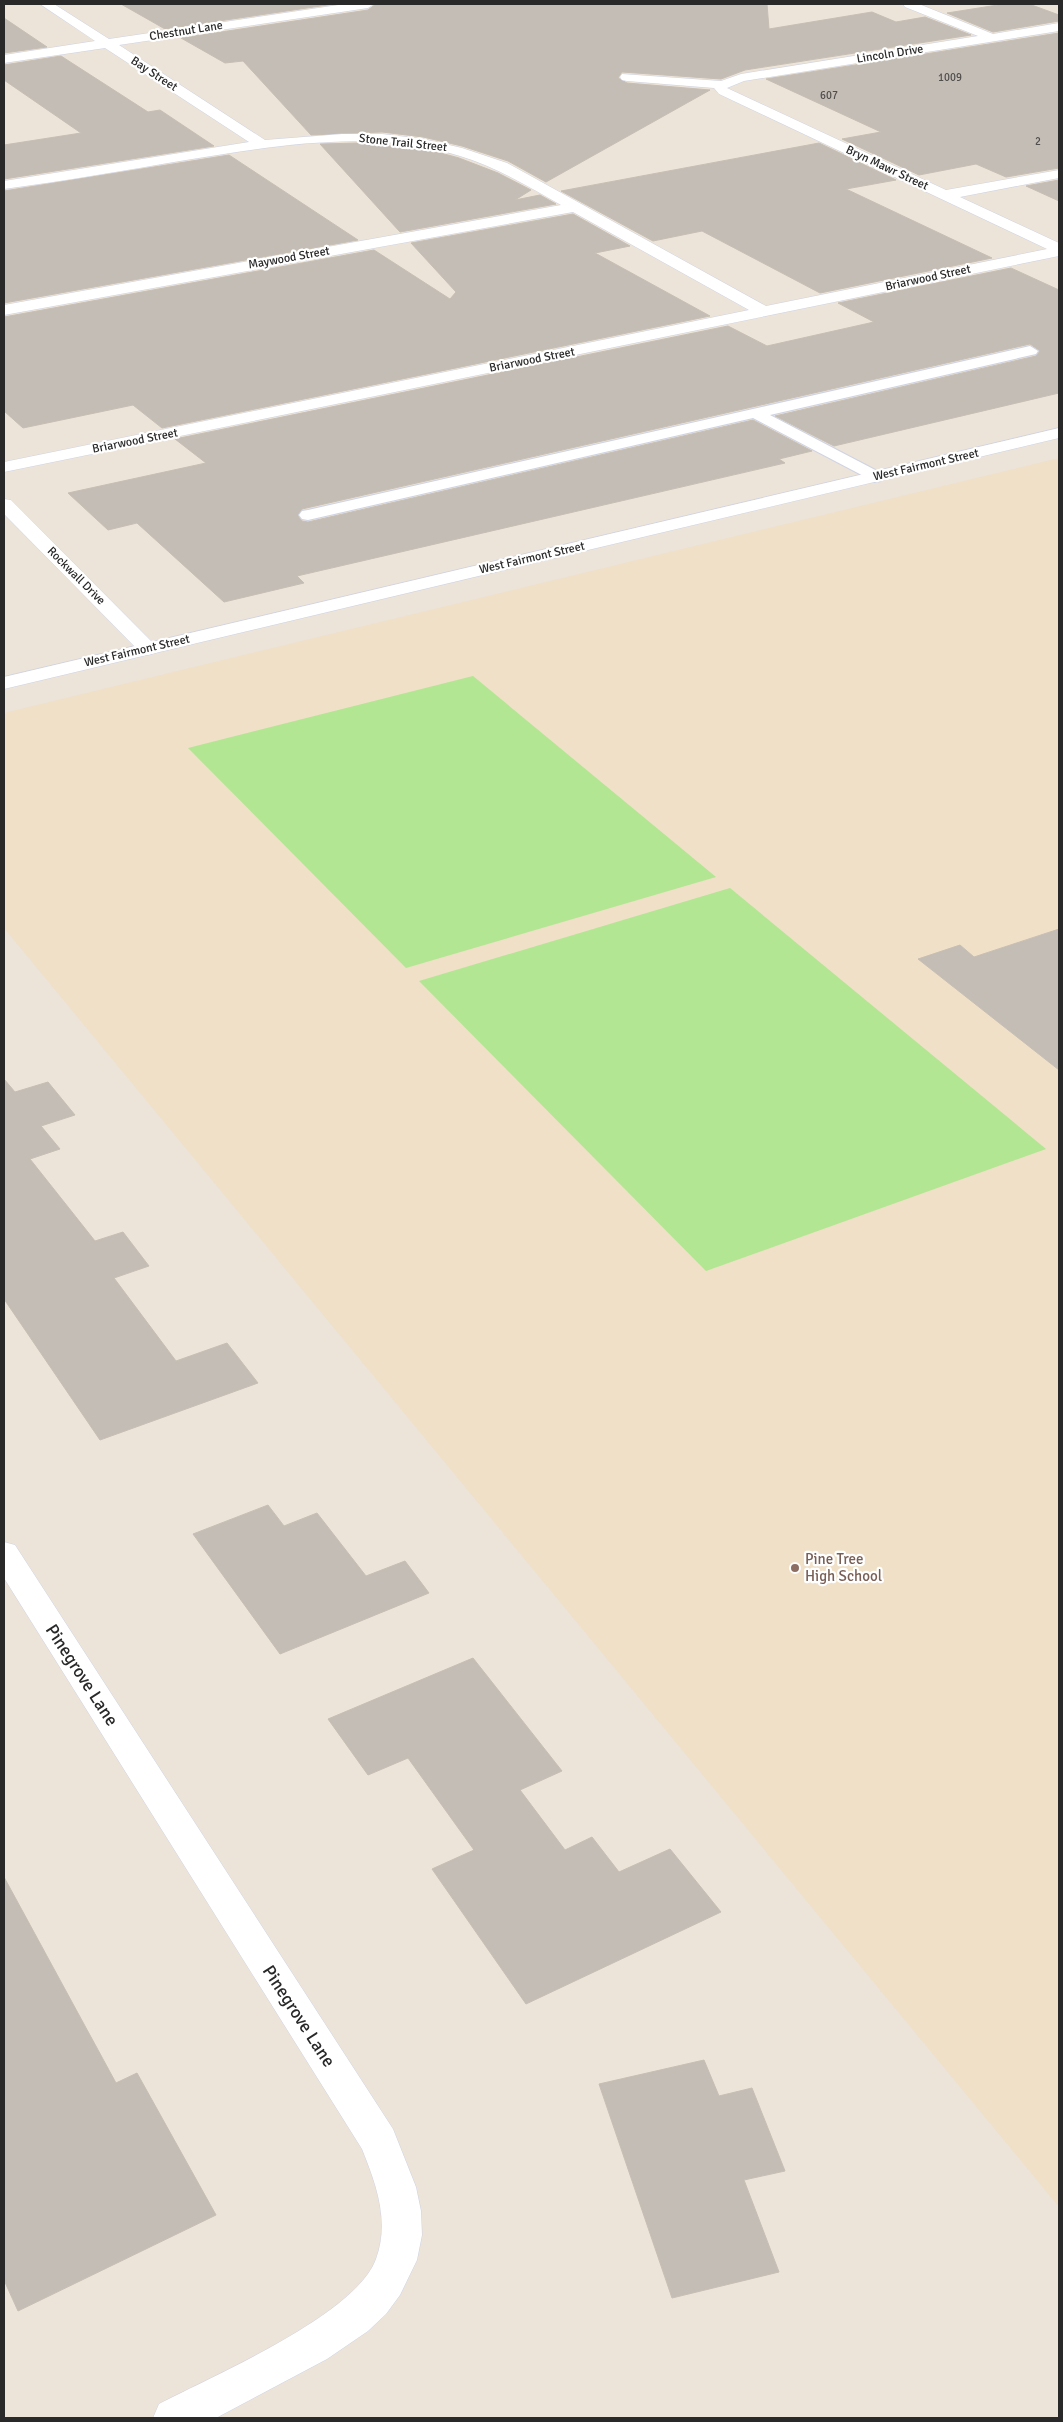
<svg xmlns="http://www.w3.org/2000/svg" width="1063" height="2422" viewBox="0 0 1063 2422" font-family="Signika,sans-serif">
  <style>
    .education { fill: #efe0c7 }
    .green { fill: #b2e693 }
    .building { fill: #c4bdb6; stroke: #c7bfb3 }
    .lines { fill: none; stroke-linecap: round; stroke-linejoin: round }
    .service-casing { stroke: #cfd3e3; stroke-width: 2 }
    .minor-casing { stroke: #cfd3e3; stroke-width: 1 }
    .tertiary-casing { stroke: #cfd3e3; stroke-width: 1 }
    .service { fill: #fff; fill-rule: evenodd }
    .minor { fill: #fff; fill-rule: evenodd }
    .tertiary { fill: #fff; fill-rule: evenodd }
    .education-dot { fill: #8d6e63; stroke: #fff; stroke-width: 2 }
    .labels { text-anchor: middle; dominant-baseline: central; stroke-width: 4.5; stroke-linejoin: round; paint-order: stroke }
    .far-number-label { font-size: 11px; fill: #504e4c }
    .far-street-label { font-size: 12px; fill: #292929; stroke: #fff }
    .education-label { font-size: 15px; fill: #785e54; stroke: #fff; text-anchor: start }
    .near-street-label { font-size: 18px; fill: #292929; stroke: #fff }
  </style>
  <rect width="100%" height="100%" fill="#ece3d9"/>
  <!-- education -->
  <polygon class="education" points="1059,458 1059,2207 4,928 4,713"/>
  <!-- green -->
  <g class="green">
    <polygon points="473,676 716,877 406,968 188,748"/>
    <polygon points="730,888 1046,1149 706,1271 419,981"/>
  </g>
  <!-- building -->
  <g class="building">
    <polygon points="121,4 334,4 165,29"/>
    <polygon points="376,4 767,4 769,29 872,12 896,22 925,17 971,35 745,70 721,79 622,72 618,78 627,83 710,90 546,182 508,161 462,146 423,137 382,132 311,135 243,61 225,63 181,38 368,10"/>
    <polygon points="1004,4 1029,4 1059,15 1059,21 993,32 947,13"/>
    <polygon points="4,18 47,47 4,53"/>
    <polygon points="1059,33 1059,168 1006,177 976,164 919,175 842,139 881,132 766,79"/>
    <polygon points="61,56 148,112 160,110 214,146 4,179 4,145 81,133 4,80 4,65"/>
    <polygon points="358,143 426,149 459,158 498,173 531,190 515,200 540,195 556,204 400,232 320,144"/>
    <polygon points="819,143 896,180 846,189 992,258 820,293 702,231 653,241 561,191"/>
    <polygon points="229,155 358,240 4,303 4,191"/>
    <polygon points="1059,180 1059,201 1026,186"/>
    <polygon points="573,214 630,246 595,253 710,316 162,428 133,405 23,428 4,411 4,317 374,250 450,299 456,292 411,243"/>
    <polygon points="1011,268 1059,290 1059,393 834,446 775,416 1036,356 1040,351 1030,344 302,509 298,516 302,521 308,522 753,420 812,451 779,459 785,463 297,576 304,583 224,602 137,523 108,530 68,493 206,463 175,439 728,326 767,346 874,322 838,303"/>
    <polygon points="1059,929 1059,1070 918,959 960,945 974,957"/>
    <polygon points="4,1079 15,1092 48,1082 75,1115 41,1126 60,1149 30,1159 95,1241 123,1232 149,1266 114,1278 176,1361 227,1343 258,1383 100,1440 4,1299"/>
    <polygon points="268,1505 284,1526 317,1513 366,1576 405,1561 429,1593 280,1654 193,1534"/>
    <polygon points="473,1658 562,1771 520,1790 565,1850 592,1837 619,1872 670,1849 721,1912 526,2004 432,1869 474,1850 408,1758 368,1775 328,1719"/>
    <polygon points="4,1877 116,2083 137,2073 216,2215 18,2311 4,2280"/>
    <polygon points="704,2060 719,2096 752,2088 785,2171 744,2180 779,2272 672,2298 599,2084"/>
  </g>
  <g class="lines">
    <defs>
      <polygon id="service" points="1030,346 1038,351 1036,354 770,415 881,473 884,477 881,481 875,482 753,418 308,520 302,519 299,515 302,511 308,510"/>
      <g id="minor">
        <path d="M40,4h14l55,35 236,-35h29l-6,4 -249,37 146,95 77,-6h40l41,5 39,9 45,15 259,143 281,-57 -328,-155 -5,-6 -87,-7 -5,-1 -2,-3 2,-3 99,7 20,-7 237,-38 -73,-29 -2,-3h16l74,30 66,-11v8l-315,50 -17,7 219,102 113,-20v8l-99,19 99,46v13l-1055,216v-10l745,-152 -176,-98 -569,103v-10l557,-100c-33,-19 -65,-38 -101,-49 -88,-28 -185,-10 -274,4 -60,10 -121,21 -182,29v-8l245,-39 -144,-94 -101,15v-8l91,-14z"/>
        <polygon points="4,499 11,500 155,645 158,649 155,653 148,655 141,653 4,514"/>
        <path d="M4,1542l11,3 378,584 23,58 5,24 1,24 -5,25 -17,35 -14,19 -18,17 -41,28 -111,59h-63l6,-14c53,-28 197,-89 217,-145 14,-38 0,-75 -14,-110l-358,-571z"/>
      </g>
      <polygon id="tertiary" points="1059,428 1059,438 4,689 4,677"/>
    </defs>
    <!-- service casing -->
    <use href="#service" class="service-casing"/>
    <!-- minor casing -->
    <use href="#minor" class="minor-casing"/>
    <!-- tertiary casing -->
    <use href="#tertiary" class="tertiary-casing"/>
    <!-- service -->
    <use href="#service" class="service"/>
    <!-- minor -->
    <use href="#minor" class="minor"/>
    <!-- tertiary -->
    <use href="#tertiary" class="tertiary"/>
  </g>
  <!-- markers -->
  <circle class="education-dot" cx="795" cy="1568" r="5"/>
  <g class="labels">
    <!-- far-number labels -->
    <g class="far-number-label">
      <text x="950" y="77">1009</text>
      <text x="829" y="95">607</text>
      <text x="1038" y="141">2</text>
    </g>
    <!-- far-street labels -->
    <g class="far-street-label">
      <text transform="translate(186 31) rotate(-9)">Chestnut Lane</text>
      <text transform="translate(890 54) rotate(-9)">Lincoln Drive</text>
      <text transform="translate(154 74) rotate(33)">Bay Street</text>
      <text transform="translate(403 143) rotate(6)">Stone Trail Street</text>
      <text transform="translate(887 168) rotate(25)">Bryn Mawr Street</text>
      <text transform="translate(289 258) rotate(-10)">Maywood Street</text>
      <text transform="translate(928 278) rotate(-12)">Briarwood Street</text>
      <text transform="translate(532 360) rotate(-11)">Briarwood Street</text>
      <text transform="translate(135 441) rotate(-11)">Briarwood Street</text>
      <text transform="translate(926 465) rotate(-13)">West Fairmont Street</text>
      <text transform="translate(532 558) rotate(-13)">West Fairmont Street</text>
      <text transform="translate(76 576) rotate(45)">Rockwall Drive</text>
      <text transform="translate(137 651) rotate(-13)">West Fairmont Street</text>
    </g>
    <!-- education labels -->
    <g class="education-label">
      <text x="805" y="1559">Pine Tree<tspan x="805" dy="17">High School</tspan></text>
    </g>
    <!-- near-street labels -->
    <g class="near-street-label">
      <text transform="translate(82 1675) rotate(57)">Pinegrove Lane</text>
      <text transform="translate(299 2016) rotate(57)">Pinegrove Lane</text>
    </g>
  </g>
  <!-- border -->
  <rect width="1063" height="2422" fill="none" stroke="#292929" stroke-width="10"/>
</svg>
